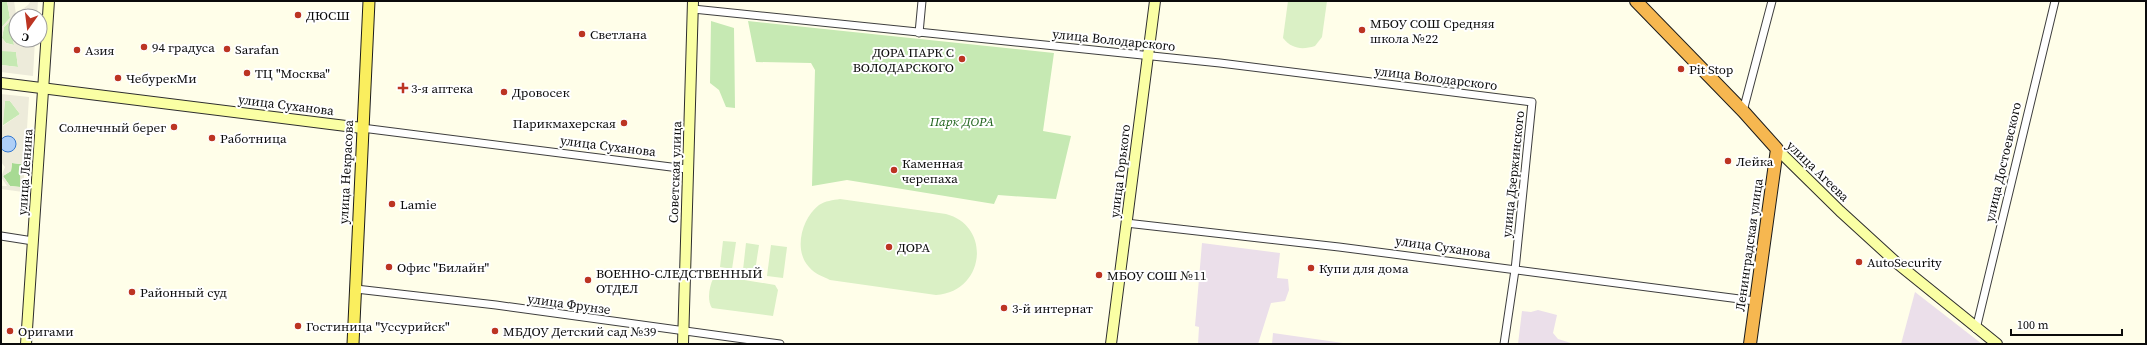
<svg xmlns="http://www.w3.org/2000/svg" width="2147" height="345" viewBox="0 0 2147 345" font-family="'Source Serif 4',serif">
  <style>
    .industrial { fill: #ebdfea }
    .green { fill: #c6e9b3 }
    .forest { fill: #a7da93 }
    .pitch { fill: #daf0c5 }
    .plaza { fill: #edebda; fill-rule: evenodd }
    .water { fill: #aecff7; stroke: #3478cf }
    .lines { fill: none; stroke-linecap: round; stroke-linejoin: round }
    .street-casing { stroke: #3e3e3e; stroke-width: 9 }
    .secondary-casing { stroke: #2d2d2d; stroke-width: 12 }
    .primary-casing { stroke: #1c1c1c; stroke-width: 13 }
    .highway-casing { stroke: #1c1c1c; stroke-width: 14 }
    .street { stroke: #fff; stroke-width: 7 }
    .secondary { stroke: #faffa4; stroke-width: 10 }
    .primary { stroke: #faee5e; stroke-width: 11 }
    .highway { stroke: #f6b750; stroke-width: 12 }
    .poi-dot { fill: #bc3422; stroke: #fff; stroke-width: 1.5 }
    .labels { text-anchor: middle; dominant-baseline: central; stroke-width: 4; stroke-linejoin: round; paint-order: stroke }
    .poi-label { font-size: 13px; fill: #0b0b0b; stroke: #fff; text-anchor: start }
    .street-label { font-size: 13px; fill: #0b0b0b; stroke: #fff }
    .park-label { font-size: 13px; font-style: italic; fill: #1f631c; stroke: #fff }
  </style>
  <rect width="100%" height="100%" fill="#fffee9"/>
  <!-- industrial -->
  <g class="industrial">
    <polygon points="1202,243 1280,253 1277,278 1288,279 1289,290 1285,301 1271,303 1258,344 1198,344 1199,327 1195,326"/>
    <polygon points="1915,292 1982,344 1901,344"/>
    <polygon points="1538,310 1557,315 1553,333 1558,339 1574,344 1518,344 1522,311 1531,312"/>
    <polygon points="1273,333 1350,344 1272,344"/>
  </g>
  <!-- green -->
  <g class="green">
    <polygon points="1,1 7,1 10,18 1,28"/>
    <polygon points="10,21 14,45 6,43 2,38 4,27"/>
    <polygon points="711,21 734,28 735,108 726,107 719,90 710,83"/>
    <polygon points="748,21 1054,53 1043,131 1071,136 1056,199 998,195 994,204 847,180 812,186 815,70 811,63 756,62"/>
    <polygon points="1,49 16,52 18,67 1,65"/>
    <polygon points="5,101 10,101 20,114 2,126"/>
  </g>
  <!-- forest -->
  <polygon class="forest" points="12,163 21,164 20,187 10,186 3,176 11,171"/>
  <!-- pitch -->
  <g class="pitch">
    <path d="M1288,1h39l-5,36 -7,9c-13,4 -23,3 -32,-8z"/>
    <path d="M840,199l106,15c46,12 39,78 -10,81l-106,-15c-8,-4 -15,-6 -21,-13 -16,-17 -7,-49 10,-62 6,-4 14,-5 21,-6z"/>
    <polygon points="723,241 736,242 732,269 720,267"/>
    <polygon points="746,243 759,245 755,271 743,270"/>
    <polygon points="771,245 787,247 783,278 767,276"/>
    <path d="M720,276l55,9 3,5 -5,26 -61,-8c-5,-7 -3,-21 1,-29z"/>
  </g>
  <!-- plaza -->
  <g class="plaza">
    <path d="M7,1h7l2,13 12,-9 3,-4h7l-1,15h-7v-5l-3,-3 -11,8v24h19l-2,36 -32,-4v-7l17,2 -2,-15 -15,-1v-23l9,-10zM10,21v1l4,23 -8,-2 -4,-5 2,-11z"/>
    <path d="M1,94l28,3 -6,95 -22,-3v-3h6l-6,-9 4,-10 -4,-5v-14l2,2 9,-12 -4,-2 -7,4zM5,101h5l10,13 -17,12zM12,163l9,1 -1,23 -10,-1 -7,-10 8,-5z"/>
  </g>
  <!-- water -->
  <circle class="water" cx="8" cy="144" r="8"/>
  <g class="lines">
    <defs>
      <g id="street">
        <polyline points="693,9 1220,63 1532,102 1515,270 1504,344"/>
        <polyline points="919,33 922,1"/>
        <polyline points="1743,111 1772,1"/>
        <polyline points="362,128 687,169"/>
        <polyline points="1126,223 1339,247 1755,301"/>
        <polyline points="1,236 33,241"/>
        <polyline points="356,289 496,305 780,344"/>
        <polyline points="1976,329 2055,1"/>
      </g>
      <g id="secondary">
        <polyline points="1,83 362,128"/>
        <polyline points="1777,149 1840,211 1898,264 1997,344"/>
        <polyline points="26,344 49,1"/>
        <polyline points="683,344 693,1"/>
        <polyline points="1111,344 1155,1"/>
      </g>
      <polyline id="primary" points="353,344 369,1"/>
      <polyline id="highway" points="1636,1 1743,111 1777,149 1750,344"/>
    </defs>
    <!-- street casing -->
    <use href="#street" class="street-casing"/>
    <!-- secondary casing -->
    <use href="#secondary" class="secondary-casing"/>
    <!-- primary casing -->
    <use href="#primary" class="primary-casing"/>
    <!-- highway casing -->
    <use href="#highway" class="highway-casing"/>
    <!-- street -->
    <use href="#street" class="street"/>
    <!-- secondary -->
    <use href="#secondary" class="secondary"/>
    <!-- primary -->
    <use href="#primary" class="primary"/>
    <!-- highway -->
    <use href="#highway" class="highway"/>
  </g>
  <!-- markers -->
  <g class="poi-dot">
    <circle cx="298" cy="15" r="4"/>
    <circle cx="1362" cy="30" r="4"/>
    <circle cx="582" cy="34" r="4"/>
    <circle cx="144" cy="47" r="4"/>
    <circle cx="227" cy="49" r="4"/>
    <circle cx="77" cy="50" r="4"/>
    <circle cx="962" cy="59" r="4"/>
    <circle cx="1681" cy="69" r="4"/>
    <circle cx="247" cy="73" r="4"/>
    <circle cx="118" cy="78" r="4"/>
    <path d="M401 82h4v4h4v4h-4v4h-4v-4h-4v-4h4z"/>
    <circle cx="504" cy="92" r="4"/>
    <circle cx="624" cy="123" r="4"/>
    <circle cx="174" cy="127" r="4"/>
    <circle cx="212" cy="138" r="4"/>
    <circle cx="1728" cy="161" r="4"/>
    <circle cx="894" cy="170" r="4"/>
    <circle cx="392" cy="204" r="4"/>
    <circle cx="889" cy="247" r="4"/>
    <circle cx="1859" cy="262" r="4"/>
    <circle cx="389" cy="267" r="4"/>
    <circle cx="1311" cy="268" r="4"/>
    <circle cx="1099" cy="275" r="4"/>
    <circle cx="588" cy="280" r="4"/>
    <circle cx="132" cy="292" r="4"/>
    <circle cx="1004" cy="308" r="4"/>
    <circle cx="298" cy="326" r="4"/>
    <circle cx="10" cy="331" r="4"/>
    <circle cx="495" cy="331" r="4"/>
  </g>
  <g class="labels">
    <!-- poi labels -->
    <g class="poi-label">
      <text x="306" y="15">ДЮСШ</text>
      <text x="1370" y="23">МБОУ СОШ Средняя<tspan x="1370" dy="15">школа №22</tspan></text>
      <text x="590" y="34">Светлана</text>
      <text x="152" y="47">94 градуса</text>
      <text x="235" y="49">Sarafan</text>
      <text x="85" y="50">Азия</text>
      <text x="954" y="52" text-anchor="end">ДОРА ПАРК С<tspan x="954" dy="15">ВОЛОДАРСКОГО</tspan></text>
      <text x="1689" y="69">Pit Stop</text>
      <text x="255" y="73">ТЦ "Москва"</text>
      <text x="126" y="78">ЧебурекМи</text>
      <text x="411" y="88">3-я аптека</text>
      <text x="512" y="92">Дровосек</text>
      <text x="616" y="123" text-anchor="end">Парикмахерская</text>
      <text x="166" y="127" text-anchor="end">Солнечный берег</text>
      <text x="220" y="138">Работница</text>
      <text x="1736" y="161">Лейка</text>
      <text x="902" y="163">Каменная<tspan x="902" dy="15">черепаха</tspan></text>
      <text x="400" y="204">Lamie</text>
      <text x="897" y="247">ДОРА</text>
      <text x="1867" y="262">AutoSecurity</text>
      <text x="397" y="267">Офис "Билайн"</text>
      <text x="1319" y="268">Купи для дома</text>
      <text x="596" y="273">ВОЕННО-СЛЕДСТВЕННЫЙ<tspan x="596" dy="15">ОТДЕЛ</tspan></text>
      <text x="1107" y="275">МБОУ СОШ №11</text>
      <text x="140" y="292">Районный суд</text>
      <text x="1012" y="308">3-й интернат</text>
      <text x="306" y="326">Гостиница "Уссурийск"</text>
      <text x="18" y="331">Оригами</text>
      <text x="503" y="331">МБДОУ Детский сад №39</text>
    </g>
    <!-- street labels -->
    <g class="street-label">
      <text transform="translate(1114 40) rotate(6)">улица Володарского</text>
      <text transform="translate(1436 78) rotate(7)">улица Володарского</text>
      <text transform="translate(286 105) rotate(7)">улица Суханова</text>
      <text transform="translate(608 146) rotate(7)">улица Суханова</text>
      <text transform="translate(2003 162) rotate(-77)">улица Достоевского</text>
      <text transform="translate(1120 171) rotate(-83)">улица Горького</text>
      <text transform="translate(1818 171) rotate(44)">улица Агеева</text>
      <text transform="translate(25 172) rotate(-86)">улица Ленина</text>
      <text transform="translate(346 172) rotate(-87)">улица Некрасова</text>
      <text transform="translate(675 172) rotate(-88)">Советская улица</text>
      <text transform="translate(1513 174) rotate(-84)">улица Дзержинского</text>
      <text transform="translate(1749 245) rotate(-82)">Ленинградская улица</text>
      <text transform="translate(1443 247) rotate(8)">улица Суханова</text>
      <text transform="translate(569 304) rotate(8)">улица Фрунзе</text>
    </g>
    <!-- park labels -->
    <g class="park-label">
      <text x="962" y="121">Парк ДОРА</text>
    </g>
  </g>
  <!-- border -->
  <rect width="2147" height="345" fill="none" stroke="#0b0b0b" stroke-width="4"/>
  <!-- north arrow -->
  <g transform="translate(28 28) rotate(194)"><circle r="19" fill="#ffffff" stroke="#9d9d9d"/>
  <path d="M0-3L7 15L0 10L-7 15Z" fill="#bc3422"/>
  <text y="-6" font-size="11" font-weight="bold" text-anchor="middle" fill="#0b0b0b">С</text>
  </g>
  <!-- scale -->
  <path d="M2011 329v6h111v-6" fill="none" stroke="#0b0b0b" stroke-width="2"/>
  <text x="2017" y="329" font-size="12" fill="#0b0b0b" stroke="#ffffff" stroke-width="3" paint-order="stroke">100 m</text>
</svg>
